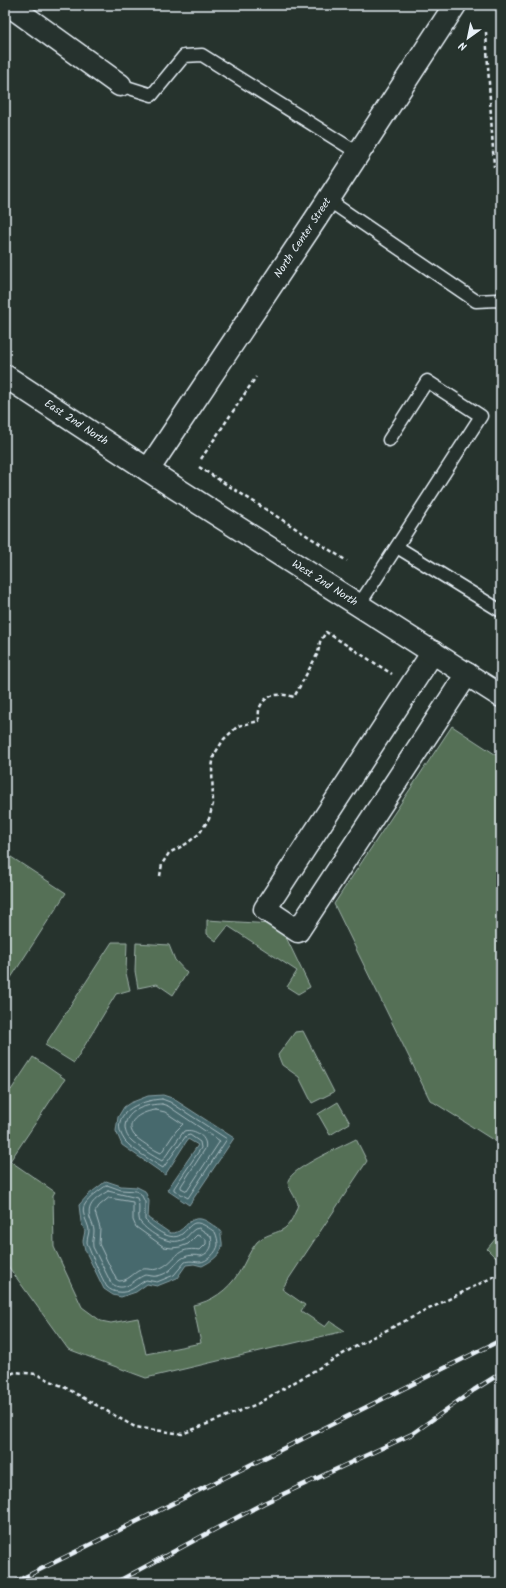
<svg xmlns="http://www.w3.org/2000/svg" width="506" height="1588" viewBox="0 0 506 1588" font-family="Kalam,sans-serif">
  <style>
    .green { fill: #547057; stroke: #9eb0a8 }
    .water { fill: #47696d; stroke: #879fa5 }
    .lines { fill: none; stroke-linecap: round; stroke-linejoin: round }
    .shore { stroke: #a8bbc0; stroke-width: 1 }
    .service-casing { stroke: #e8f1f8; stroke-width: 15 }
    .minor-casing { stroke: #e8f1f8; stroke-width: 25 }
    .tertiary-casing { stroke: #e8f1f8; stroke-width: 25 }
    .path { stroke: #e8f1f8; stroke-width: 2.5; stroke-dasharray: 4 3; stroke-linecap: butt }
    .service { stroke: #26332d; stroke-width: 12 }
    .minor { stroke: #26332d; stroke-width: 22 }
    .tertiary { stroke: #26332d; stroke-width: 22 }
    .rail-casing { stroke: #e8f1f8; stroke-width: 4.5 }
    .rail { stroke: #26332d; stroke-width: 3; stroke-dasharray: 9; stroke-linecap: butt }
    .labels { text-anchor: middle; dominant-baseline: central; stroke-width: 3; stroke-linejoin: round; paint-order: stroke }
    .street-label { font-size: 11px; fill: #e8f1f8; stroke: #26332d }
  </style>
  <rect width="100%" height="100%" fill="#26332d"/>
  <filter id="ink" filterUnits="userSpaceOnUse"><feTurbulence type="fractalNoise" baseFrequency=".025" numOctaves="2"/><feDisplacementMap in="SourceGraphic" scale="8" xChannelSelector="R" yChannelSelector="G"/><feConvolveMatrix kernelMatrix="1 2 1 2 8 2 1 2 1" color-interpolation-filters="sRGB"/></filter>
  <g filter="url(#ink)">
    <!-- green -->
    <g class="green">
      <polygon points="452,726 501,758 501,1145 430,1100 334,904"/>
      <polygon points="5,853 66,893 5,987"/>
      <polygon points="207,920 271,924 284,933 310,987 298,994 287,987 297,971 228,926 216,941 207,934"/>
      <polygon points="112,942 127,942 126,973 130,990 116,994 74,1063 45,1045"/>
      <polygon points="136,943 169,945 175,960 187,973 173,995 157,984 138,988 135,971"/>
      <polygon points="303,1031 334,1092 312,1103 299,1077 282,1065 278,1055 295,1032"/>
      <path d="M33,1057l32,22 -55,82 45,31 -2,3 1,52 28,60 19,14 10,2 27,-5 8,36 55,-11 -8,-38c18,-3 35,-15 45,-31 7,-10 11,-23 19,-32 8,-7 16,-8 25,-12 8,-4 14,-18 16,-26 -2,-6 -11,-18 -10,-23 3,-13 55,-35 68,-42l11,22 -85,128 23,16 -4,6 24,16 5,-6 15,10 -199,47 -78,-29 -63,-87v-176l6,4z"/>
      <polygon points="338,1102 350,1123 330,1135 318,1114"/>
      <polygon points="501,1232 501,1257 497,1259 487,1249"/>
    </g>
    <!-- water -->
    <g class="water">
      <polygon points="163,1095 172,1098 234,1138 189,1205 167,1190 198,1145 188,1139 165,1175 122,1145 116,1131 118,1117 124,1107 130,1103 148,1096"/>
      <path d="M106,1181l15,5 16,1 8,4 4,10 -1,17 22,15c14,2 17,-17 31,-14 6,1 14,8 20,12 -1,5 2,11 1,16 -2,9 -12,15 -20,19l-8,-2 -8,1 -9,13 -20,8 -10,-2 -11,8 -15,5 -8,-2 -9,-6 -19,-39 -2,-9 2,-10 -4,-9 -2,-17 9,-10z"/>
    </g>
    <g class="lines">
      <!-- shore -->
      <g class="shore">
        <path d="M162,1099l8,3 57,37 -39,59 -14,-8v-2l27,-40 -1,-6 -10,-7 -4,1 -23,32c-8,-5 -33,-20 -38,-27 -19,-27 15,-41 37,-42z"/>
        <path d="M162,1104l6,2 52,35 -33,50 -6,-3v-2l24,-37c4,-11 -10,-21 -21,-18l-22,30c-9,-5 -24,-14 -31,-21 -4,-3 -6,-9 -6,-14 2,-17 23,-22 37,-22z"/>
        <path d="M156,1110l9,2 18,12 -7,7 -15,22c-7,-3 -23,-13 -27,-18 -11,-15 10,-24 22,-25z"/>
        <path d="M107,1185l14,5 15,1 5,3 4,8v18c8,8 27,24 38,13 4,-3 7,-9 12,-10 7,-1 15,6 20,9 2,4 3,9 3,13 -1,7 -11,17 -18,17 -5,0 -9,-2 -15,0l-11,13 -17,7 -11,-2c-9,5 -17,14 -28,12 -3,0 -8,-2 -11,-5 -3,-4 -20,-41 -20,-45 0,-4 2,-8 2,-12 -1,-8 -8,-16 -5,-24 4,-8 16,-16 23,-21z"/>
        <path d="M108,1191l29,7c4,8 0,16 3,24 9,11 30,25 44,17 4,-2 7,-8 11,-10l4,-1 12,8c2,10 0,16 -10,20 -27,-5 -22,16 -44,20 -4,1 -8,-1 -12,-1 -13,5 -20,19 -34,8l-18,-36c-1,-6 1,-10 1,-16 0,-5 -3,-9 -4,-13 -4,-14 7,-20 18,-27z"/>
        <path d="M109,1198l24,4v18l3,7 28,20 8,1 8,-1 8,-3 9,-9 9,4v5l-6,6c-26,-4 -23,12 -42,19 -6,2 -12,-2 -18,1 -8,4 -12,11 -21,11l-3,-2 -17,-35 1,-16 -5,-16 4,-6z"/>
      </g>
      <defs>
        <g id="service">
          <polyline points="120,85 152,95 184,56 202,55 358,153"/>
          <polyline points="328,200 476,301 497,300 501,302"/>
          <polyline points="397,547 501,611"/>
          <polyline points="359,605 481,416 427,381 389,440"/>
        </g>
        <g id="minor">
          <polyline points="9,5 120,85"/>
          <path id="s1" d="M148,470l167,-250 140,-215"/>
          <polyline points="433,652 265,909 298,931 467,674"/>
        </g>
        <g id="tertiary">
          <path id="s2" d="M5,376l172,113 324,207"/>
        </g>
      </defs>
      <!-- service casing -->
      <use href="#service" class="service-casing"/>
      <!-- minor casing -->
      <use href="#minor" class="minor-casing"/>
      <!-- tertiary casing -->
      <use href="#tertiary" class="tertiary-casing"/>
      <!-- path -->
      <g class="path">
        <polyline points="486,32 494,167"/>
        <polyline points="201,459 256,377"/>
        <polyline points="199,467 347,561"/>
        <path d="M160,876l2,-12 7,-11 17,-9 13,-10 10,-15 4,-15 -1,-36 2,-13 10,-16 14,-13 21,-5c0,-4 -1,-10 1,-14 6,-14 21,-14 34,-10l24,-44 2,-11 6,-10 66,42"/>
        <polyline points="5,1377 15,1372 36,1374 66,1388 135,1427 182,1434 257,1404 367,1340 501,1273"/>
      </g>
      <!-- service -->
      <use href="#service" class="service"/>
      <!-- minor -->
      <use href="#minor" class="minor"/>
      <!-- tertiary -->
      <use href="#tertiary" class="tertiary"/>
      <defs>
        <g id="rail">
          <polyline points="13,1583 501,1340"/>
          <polyline points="115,1583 264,1503 412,1434 474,1390 501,1373"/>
        </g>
      </defs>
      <!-- rail casing -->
      <use href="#rail" class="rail-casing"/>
      <!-- rail -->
      <use href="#rail" class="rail"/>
    </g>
  </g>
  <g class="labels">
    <!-- street labels -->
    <g class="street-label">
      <text stroke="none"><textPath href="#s1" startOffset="279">North Center Street</textPath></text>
      <text stroke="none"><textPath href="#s2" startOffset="85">East 2nd North</textPath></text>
      <text stroke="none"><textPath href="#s2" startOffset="381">West 2nd North</textPath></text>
    </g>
  </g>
  <!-- margin -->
  <rect width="506" height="1588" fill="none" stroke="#26332d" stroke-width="20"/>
  <rect x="10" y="10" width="486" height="1568" fill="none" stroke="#e8f1f8" stroke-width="1.5" filter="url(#ink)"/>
  <!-- north arrow -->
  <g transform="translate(468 38) rotate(213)" stroke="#26332d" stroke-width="3" paint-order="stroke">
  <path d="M0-3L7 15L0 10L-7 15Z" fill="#e8f1f8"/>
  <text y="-6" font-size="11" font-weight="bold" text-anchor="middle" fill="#e8f1f8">N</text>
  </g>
</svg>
